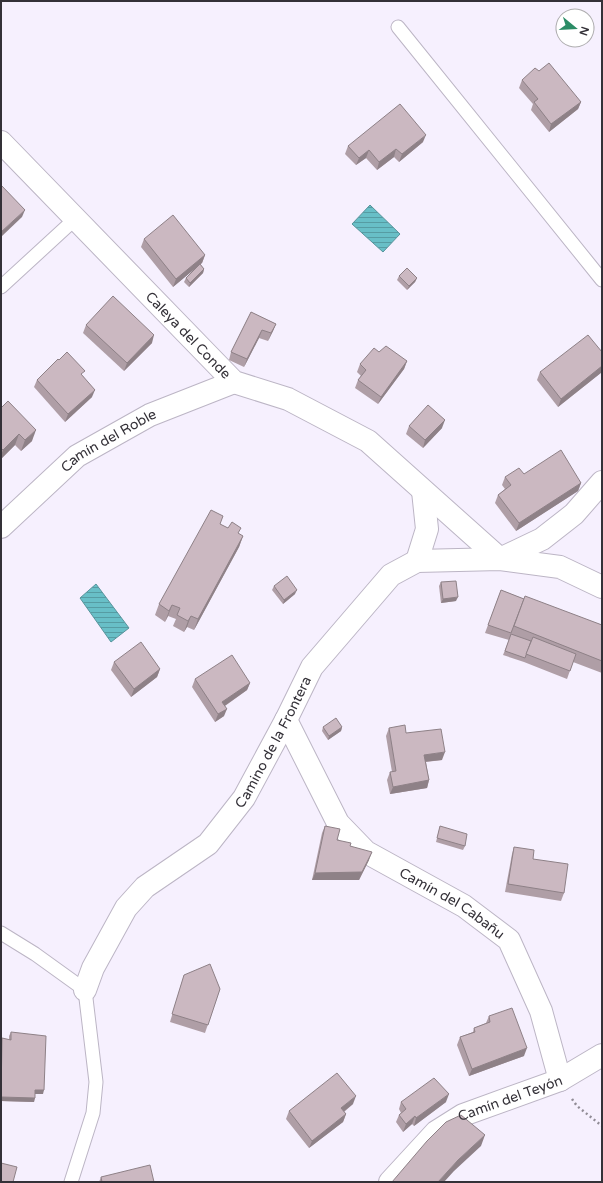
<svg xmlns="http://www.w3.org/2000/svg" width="603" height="1183" viewBox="0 0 603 1183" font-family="'Varela Round',sans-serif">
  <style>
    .water { fill: url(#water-rules); stroke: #58949c }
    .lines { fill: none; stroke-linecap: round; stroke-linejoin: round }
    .service-casing { stroke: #bcb5c5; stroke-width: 15 }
    .minor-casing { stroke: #bcb5c5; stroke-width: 24 }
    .path { stroke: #918c96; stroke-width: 2.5; stroke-dasharray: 2 3; stroke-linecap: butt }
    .service { stroke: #fff; stroke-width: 13 }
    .minor { stroke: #fff; stroke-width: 22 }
    .wall { fill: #af9ea6 }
    .shaded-wall { fill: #8e8187 }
    .building { fill: #cbb8c1; stroke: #8e8187 }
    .labels { text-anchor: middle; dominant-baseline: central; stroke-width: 3; stroke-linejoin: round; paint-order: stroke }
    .street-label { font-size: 14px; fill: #343138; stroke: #fff }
  </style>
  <defs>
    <pattern id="water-rules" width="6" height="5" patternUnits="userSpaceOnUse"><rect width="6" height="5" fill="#68bfc7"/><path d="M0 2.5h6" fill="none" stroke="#569ca3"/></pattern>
  </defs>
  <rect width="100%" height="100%" fill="#f6f0fe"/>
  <!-- water -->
  <g class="water">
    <polygon points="370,205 400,234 383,252 352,224"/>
    <polygon points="96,584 129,628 111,642 80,598"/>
  </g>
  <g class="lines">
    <defs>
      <g id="service">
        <polyline points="398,27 602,280"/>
        <polyline points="1,287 75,219"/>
        <polyline points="1,933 35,954 85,990 96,1082 93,1113 71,1182"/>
      </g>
      <g id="minor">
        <path id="s1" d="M1,142l233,240 54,17 80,42 132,118"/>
        <path id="s2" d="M1,527l76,-71 73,-41 84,-33"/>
        <polyline points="500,559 542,539 574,514 602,482"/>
        <polyline points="417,561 427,529 423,491"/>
        <path id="s3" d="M286,720l52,103 28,29 98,54 45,34 32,71 19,69"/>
        <path id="s4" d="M85,990l8,-22 33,-60 19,-21 63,-43 36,-46 42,-78 26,-53 79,-92 26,-14 83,-2 60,8 42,20"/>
        <path id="s5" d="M390,1182l46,-50 27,-17 97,-35 42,-25"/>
      </g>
    </defs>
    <!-- service casing -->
    <use href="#service" class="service-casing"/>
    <!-- minor casing -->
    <use href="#minor" class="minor-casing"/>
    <!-- path -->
    <polyline class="path" points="572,1099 577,1106 602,1126"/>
    <!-- service -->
    <use href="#service" class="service"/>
    <!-- minor -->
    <use href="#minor" class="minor"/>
  </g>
  <!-- wall -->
  <g class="wall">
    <polygon points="539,71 581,102 578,109 549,132 531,110 533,104 519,88 522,80"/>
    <polygon points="423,142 399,162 394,157 377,170 366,158 356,165 345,154 348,146"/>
    <polygon points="144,239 205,255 202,263 200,264 204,269 203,273 189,287 184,282 186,278 200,264 173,287 141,247"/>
    <polygon points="399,276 417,278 415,282 407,290 397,280"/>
    <polygon points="251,312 276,324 273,331 268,341 259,338 244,367 229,360 231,352"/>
    <polygon points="86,325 152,343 124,371 83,333"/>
    <polygon points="379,352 407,361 404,369 378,404 355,388 358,380 361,376 357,372 360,364"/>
    <polygon points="602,352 602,372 558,407 537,380 540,372"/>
    <polygon points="83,376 92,397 65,422 34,387 37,380"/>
    <polygon points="1,408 32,441 21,451 15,445 1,459"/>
    <polygon points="409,426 442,428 423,448 406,434"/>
    <polygon points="524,474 581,483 578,491 516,531 495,503 498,495 505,489 502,485 505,477"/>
    <polygon points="220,524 243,536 239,547 194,630 187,627 184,632 173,626 176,619 168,616 165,622 155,615 159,604"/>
    <polygon points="441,582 456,601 441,603 439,586"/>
    <polygon points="274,586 295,594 283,604 272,590"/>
    <polygon points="501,590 524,599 602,625 602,673 573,662 567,679 524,662 524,660 524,662 503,655 509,640 485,633"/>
    <polygon points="114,662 160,669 157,677 131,697 111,670"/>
    <polygon points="195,679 250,683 247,690 225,706 224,716 215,722 192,687"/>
    <polygon points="323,727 342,727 341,731 328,740 322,731"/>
    <polygon points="389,728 406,733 442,760 426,762 429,780 427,788 390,794 387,780 390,772 392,772 386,736"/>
    <polygon points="325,826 337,840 350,846 369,860 359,880 312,880 322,833"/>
    <polygon points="440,826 465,846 463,850 436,842"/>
    <polygon points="514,847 533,859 564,893 561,901 505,892 512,854"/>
    <polygon points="184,975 220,989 205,1033 170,1022"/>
    <polygon points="489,1016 524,1056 469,1076 457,1045 460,1037 473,1032 474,1028 486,1023"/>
    <polygon points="11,1032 43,1094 35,1094 34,1102 1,1101 1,1040 2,1038 9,1040 9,1036"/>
    <polygon points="401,1102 446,1102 414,1126 412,1124 403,1132 396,1122 399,1115 401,1113 399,1109"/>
    <polygon points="353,1104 344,1112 346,1114 343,1122 309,1148 286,1119 289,1111"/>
    <polygon points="101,1177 154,1182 99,1182"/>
  </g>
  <!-- shaded-wall -->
  <g class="shaded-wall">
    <polygon points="581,102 578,109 549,132 551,124"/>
    <polygon points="426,135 423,142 399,162 402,154"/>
    <polygon points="396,149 394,157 377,170 379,162"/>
    <polygon points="369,150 366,158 356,165 359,158"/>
    <polygon points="25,210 22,217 1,237 1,232"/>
    <polygon points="205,255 202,263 173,287 176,279"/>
    <polygon points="204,269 203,273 189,287 190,283"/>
    <polygon points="417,278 415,282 407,290 409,286"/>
    <polygon points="276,324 273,331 268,341 271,333"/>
    <polygon points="262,330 259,338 244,367 247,359"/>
    <polygon points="154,335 152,343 124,371 127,363"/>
    <polygon points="407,361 404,369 378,404 381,397"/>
    <polygon points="602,366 602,372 558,407 561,399"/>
    <polygon points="95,390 92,397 65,422 68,414"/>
    <polygon points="445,420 442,428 423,448 425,440"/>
    <polygon points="36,430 32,441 21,451 25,440"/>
    <polygon points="19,434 15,445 1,459 1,455 3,450"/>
    <polygon points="581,483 578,491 516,531 519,523"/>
    <polygon points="243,536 239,547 194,630 198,619"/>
    <polygon points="297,590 295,594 283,604 284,600"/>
    <polygon points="458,597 456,601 441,603 443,599"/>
    <polygon points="172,605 168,616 165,622 169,611"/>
    <polygon points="191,616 187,627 184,632 188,621"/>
    <polygon points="160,669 157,677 131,697 134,689"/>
    <polygon points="250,683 247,690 220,709 222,702"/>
    <polygon points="227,709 224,716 215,722 218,714"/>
    <polygon points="342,727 341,731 328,740 329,736"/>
    <polygon points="445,752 442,760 422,762 424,755"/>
    <polygon points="429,780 427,788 390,794 393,787"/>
    <polygon points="372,852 369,860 359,880 312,880 315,873"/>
    <polygon points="527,1048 524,1056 469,1076 472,1069"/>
    <polygon points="35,1090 44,1090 43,1094 34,1094"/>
    <polygon points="449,1094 446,1102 414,1126 416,1118"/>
    <polygon points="356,1096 353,1104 338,1116 341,1108"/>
    <polygon points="1,1097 35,1098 34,1102 1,1101"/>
    <polygon points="346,1114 343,1122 309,1148 312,1141"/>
    <polygon points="415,1116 412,1124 403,1132 406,1124"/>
    <polygon points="485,1135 481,1146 454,1171 444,1182 438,1182 458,1160"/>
  </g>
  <!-- building -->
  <g class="building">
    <polygon points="549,63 581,102 551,124 534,102 538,99 522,80 535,68 539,71"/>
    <polygon points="400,104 426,135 402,154 396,149 379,162 369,150 359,158 348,146"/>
    <polygon points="1,185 25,210 1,232"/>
    <polygon points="173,215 205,255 176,279 144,239"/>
    <polygon points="200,264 204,269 190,283 186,278"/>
    <polygon points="407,268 417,278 409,286 399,276"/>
    <polygon points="113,296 154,335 127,363 86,325"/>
    <polygon points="251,312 276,324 271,333 262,330 247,359 231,352"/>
    <polygon points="588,335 602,352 602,366 561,399 540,372"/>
    <polygon points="386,346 407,361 381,397 358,380 366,370 360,364 374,348 379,352"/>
    <polygon points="67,352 85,371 81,374 95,390 68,414 37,380 58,359 59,360"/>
    <polygon points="8,401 36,430 25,440 19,434 3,450 1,448 1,408"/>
    <polygon points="428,405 445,420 425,440 409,426"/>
    <polygon points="561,450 581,483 519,523 498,495 511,485 505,477 519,468 524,474"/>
    <polygon points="211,510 223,516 220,524 228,528 232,522 241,528 238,533 243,536 198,619 191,616 188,621 177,615 180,608 172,605 169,611 159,604"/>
    <polygon points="287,576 297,590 284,600 274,586"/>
    <polygon points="456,581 458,597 443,599 441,582"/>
    <polygon points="501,590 524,599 511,633 488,625"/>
    <polygon points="525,596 602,625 602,661 514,626"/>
    <polygon points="511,634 531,641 525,658 505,651"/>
    <polygon points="533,637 576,654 570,671 526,654"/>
    <polygon points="141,642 160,669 134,689 114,662"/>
    <polygon points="232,655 250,683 222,702 227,709 218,714 195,679"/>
    <polygon points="336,718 342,727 329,736 323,727"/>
    <polygon points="405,725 406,733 441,729 445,752 424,755 429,780 393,787 390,772 396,771 389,728"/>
    <polygon points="325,826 340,829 337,840 351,843 350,846 372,852 362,872 315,873"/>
    <polygon points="440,826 467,834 465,846 437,838"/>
    <polygon points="514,847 534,850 533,859 568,864 564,893 508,884"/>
    <polygon points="210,964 220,989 208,1025 172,1014 184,975"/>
    <polygon points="512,1008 527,1048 472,1069 460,1037 475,1032 474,1028 490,1022 489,1016"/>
    <polygon points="11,1032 46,1036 44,1090 35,1090 35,1098 1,1097 2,1038 11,1040"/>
    <polygon points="337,1073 356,1096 341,1108 346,1114 312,1141 289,1111"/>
    <polygon points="434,1078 449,1094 416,1118 415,1116 406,1124 399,1115 406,1109 401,1102"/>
    <polygon points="461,1115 485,1135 458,1160 438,1182 392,1182 427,1141 446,1122"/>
    <polygon points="1,1163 17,1167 13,1182 1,1182"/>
    <polygon points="150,1165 154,1182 102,1182 101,1177"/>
  </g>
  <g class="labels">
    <!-- street labels -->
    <g class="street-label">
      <text stroke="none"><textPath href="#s1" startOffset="269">Caleya del Conde</textPath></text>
      <text stroke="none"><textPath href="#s2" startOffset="139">Camín del Roble</textPath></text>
      <text stroke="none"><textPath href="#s4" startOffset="318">Camino de la Frontera</textPath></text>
      <text stroke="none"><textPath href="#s3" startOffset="256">Camín del Cabañu</textPath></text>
      <text stroke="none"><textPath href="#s5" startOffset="150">Camín del Teyón</textPath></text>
    </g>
  </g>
  <!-- border -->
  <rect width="603" height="1183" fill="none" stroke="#343138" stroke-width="4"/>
  <!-- north arrow -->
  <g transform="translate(575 28) rotate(108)"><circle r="19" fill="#ffffff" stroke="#aeadaf"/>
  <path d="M0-3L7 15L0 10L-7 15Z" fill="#2b8c66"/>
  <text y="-6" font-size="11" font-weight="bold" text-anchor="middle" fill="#343138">N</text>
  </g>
</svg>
